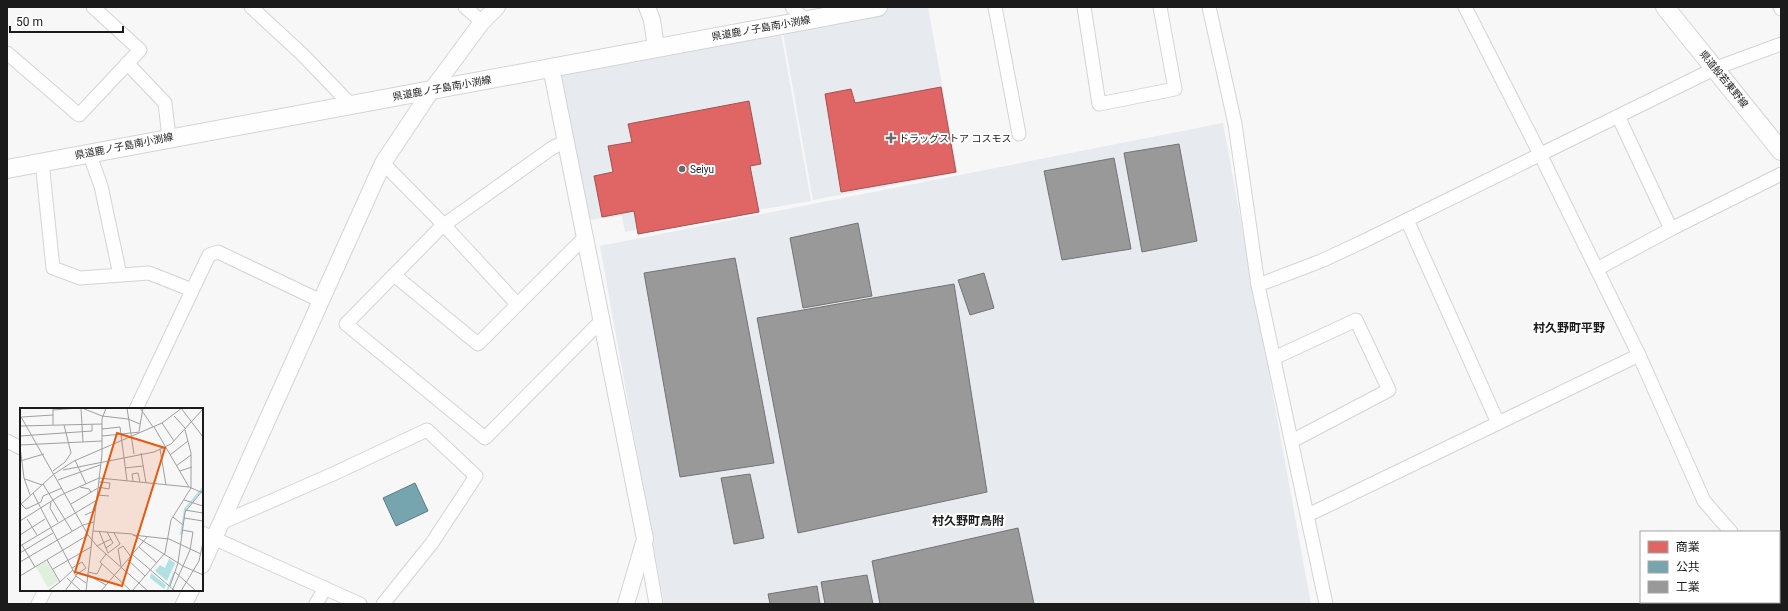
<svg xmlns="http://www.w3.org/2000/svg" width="1788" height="611" viewBox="0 0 1788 611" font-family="Roboto,'Noto Sans JP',sans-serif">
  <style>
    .built { fill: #e7eaee }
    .shops { fill: #e06666; stroke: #a55050 }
    .public { fill: #76a5af; stroke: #5b7c83 }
    .industry { fill: #999; stroke: #737374 }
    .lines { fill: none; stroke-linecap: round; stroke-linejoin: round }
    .minor-casing { stroke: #d3d4d4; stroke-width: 15 }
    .tertiary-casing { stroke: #d3d4d4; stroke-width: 18 }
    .secondary-casing { stroke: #d3d4d4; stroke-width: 20 }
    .minor { stroke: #fefefe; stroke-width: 13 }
    .tertiary { stroke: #fefefe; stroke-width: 16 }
    .secondary { stroke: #fefefe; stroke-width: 18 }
    .poi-dot { fill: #686869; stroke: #fff; stroke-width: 1.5 }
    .labels { text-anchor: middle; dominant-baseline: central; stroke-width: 4; stroke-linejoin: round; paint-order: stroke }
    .street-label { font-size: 10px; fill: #1b1b1c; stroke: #fff }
    .poi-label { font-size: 10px; fill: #1b1b1c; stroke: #fff; text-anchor: start }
    .quarter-label { font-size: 12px; font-weight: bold; fill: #1b1b1c; stroke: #fff }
    .inset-river { fill: none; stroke: #b2e1e4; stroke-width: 2 }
    .inset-road { fill: none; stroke: #9f9fa0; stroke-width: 1 }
    .view { fill: #e8590c; fill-opacity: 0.15; stroke: #e8590c; stroke-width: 2 }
    .inset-edge { fill: none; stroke: #1b1b1c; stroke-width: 2 }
  </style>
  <rect width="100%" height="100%" fill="#f7f7f8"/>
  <!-- built -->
  <g class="built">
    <polygon points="892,7 928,7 958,173 813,200 782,27"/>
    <polygon points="780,28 811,201 625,232 622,216 587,220 558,71"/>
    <polygon points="1223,123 1311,604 664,604 600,246"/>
  </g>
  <!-- shops -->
  <g class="shops">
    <polygon points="941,87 956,172 841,192 825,94 851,89 855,103"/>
    <polygon points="749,101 761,164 750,166 759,212 638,234 634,211 602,217 594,176 613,172 608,146 632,142 628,124"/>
  </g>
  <!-- public -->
  <polygon class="public" points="415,483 428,511 396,526 383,498"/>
  <!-- industry -->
  <g class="industry">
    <polygon points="1179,144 1197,241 1142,252 1124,153"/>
    <polygon points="1114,158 1131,249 1062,260 1044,171"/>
    <polygon points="858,223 872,296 803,308 790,238"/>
    <polygon points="735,258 774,463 680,477 644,273"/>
    <polygon points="984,273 994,308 970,315 958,280"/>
    <polygon points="954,284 987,492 798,533 757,318"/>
    <polygon points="750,474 764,538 734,544 721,478"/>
    <polygon points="1018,528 1034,604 880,604 872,561"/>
    <polygon points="867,575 873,604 825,604 821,582"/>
    <polygon points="817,586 820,604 770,604 768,594"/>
  </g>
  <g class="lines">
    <defs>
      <g id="minor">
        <polyline points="251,7 303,55 350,104"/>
        <polyline points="465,7 482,22"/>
        <polyline points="792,7 805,20"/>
        <polyline points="995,7 1019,134"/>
        <polyline points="1084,7 1099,104 1175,89 1160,7"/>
        <polyline points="1209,7 1235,124 1258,285 1326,604"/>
        <polyline points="1465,7 1540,154 1639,355 1704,501 1731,532"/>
        <polyline points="1780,7 1781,9"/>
        <polyline points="7,53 79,115 140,50 93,7"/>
        <polyline points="127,63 165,103 169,138"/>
        <polyline points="1618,116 1671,229"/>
        <polyline points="566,141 552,148 441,227 346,324 485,438 602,320"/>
        <polyline points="89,153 101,186 120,275"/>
        <polyline points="42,162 53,268 80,278 149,273 192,290"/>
        <polyline points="383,163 444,225 517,304"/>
        <polyline points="1407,220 1498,423"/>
        <polyline points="1597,269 1671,229 1781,174"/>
        <polyline points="394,275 478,344 585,237"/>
        <polyline points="1258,285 1321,261 1360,243 1716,68 1781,44"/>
        <polyline points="1274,358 1356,320 1389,390 1292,441"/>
        <polyline points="136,409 209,255 218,252 321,301"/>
        <polyline points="7,441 21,448"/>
        <polyline points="1308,515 1639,355"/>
        <polyline points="221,523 333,474 427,430 476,476 432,543 383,604"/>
        <polyline points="202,533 360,604"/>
        <polyline points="645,541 656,604"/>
        <polyline points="1779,589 1781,591"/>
        <polyline points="38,604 45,590"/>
        <polyline points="316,604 325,588"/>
        <polyline points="1683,604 1687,602"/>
      </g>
      <g id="tertiary">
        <polyline points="647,7 652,20 656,47"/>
        <polyline points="551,67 645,539 626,604"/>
        <polyline points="202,565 383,163 431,91 482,22 497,7"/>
        <polyline points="184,604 191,590"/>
      </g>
      <g id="secondary">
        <polyline points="1665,7 1781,151"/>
        <polyline points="7,169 878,7"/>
      </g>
    </defs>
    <!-- minor casing -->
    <use href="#minor" class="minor-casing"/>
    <!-- tertiary casing -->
    <use href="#tertiary" class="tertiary-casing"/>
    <!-- secondary casing -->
    <use href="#secondary" class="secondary-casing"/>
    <!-- minor -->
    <use href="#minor" class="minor"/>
    <!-- tertiary -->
    <use href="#tertiary" class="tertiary"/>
    <!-- secondary -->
    <use href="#secondary" class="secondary"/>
  </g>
  <!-- markers -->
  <g class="poi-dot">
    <path d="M889 132h4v4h4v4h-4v4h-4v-4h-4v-4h4z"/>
    <circle cx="682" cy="169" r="4"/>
  </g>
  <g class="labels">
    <!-- street labels -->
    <g class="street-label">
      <text transform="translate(761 28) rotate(-10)">県道鹿ノ子島南小渕線</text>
      <text transform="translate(1724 79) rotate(51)">県道般若東野線</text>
      <text transform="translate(442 88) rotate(-10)">県道鹿ノ子島南小渕線</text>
      <text transform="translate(124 146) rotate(-11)">県道鹿ノ子島南小渕線</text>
    </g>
    <!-- poi labels -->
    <g class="poi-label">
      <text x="899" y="138">ドラッグストア コスモス</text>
      <text x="690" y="169">Seiyu</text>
    </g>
    <!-- quarter labels -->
    <g class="quarter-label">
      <text x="1569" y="328">村久野町平野</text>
      <text x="968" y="521">村久野町鳥附</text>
    </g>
  </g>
  <!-- overview -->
  <g transform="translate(20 408)">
    <rect width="183" height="183" fill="#f7f7f8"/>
    <path d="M26,153l13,20 -11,7 -12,-21z" fill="#dff0dc"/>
    <path d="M149,151l6,4 -8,18 -12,-10 5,-6 5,3zM131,165l15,12 -2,4 -14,-11z" fill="#b2e1e4"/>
    <path class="inset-river" d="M161,127l4,-26 18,-21M147,183l7,-18"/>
    <path class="inset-road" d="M61,0l2,34M62,0l20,8 26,3 12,5M107,0l7,46M120,0l13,19M161,0l22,29M33,2l25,-2M0,7l68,120 9,11 51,45M154,8l12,13M2,9l31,-2M142,15l12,18M33,17v-17M0,18l82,-2M134,19l35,60M82,21l18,-2 7,54M119,23l4,-23M0,28l72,-5v-6M82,28l38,-4M0,37l82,-4M0,38l4,32 6,17M140,41l6,36M121,45l5,30M150,47l18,-14M55,52l11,24M0,53l24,-7M156,58l15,-11M105,60l18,-2M43,62l91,-18 17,-8 32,-35M33,63l12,-9 6,-9 -7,-28M160,63l12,-4M5,71l17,6M38,72l42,-15M113,73l-1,-7 6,-1 2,9M23,76l29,47M60,79l9,2 2,3M78,79l11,2 1,-6 -11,-1M13,85l43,83 10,7M77,87l12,1M164,92l19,6M31,94l-1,6 8,14M1,96l5,5 15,-7 2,-6 19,-8M51,96l27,-16M0,97l34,-31 20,-13 88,-38 20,-15M165,102l18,3M65,107l11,-5M153,109l10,8M164,110l19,3M7,111l10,16M0,113l41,-26 38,-17 90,9 14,6M73,123l39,3 51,32 20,9M79,123l9,22 12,-9 -6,-11M0,127l25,-16M113,127l36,4 32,15M2,137l13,22M0,138l77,-46M77,138l14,-7M119,139l18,16M86,140l7,-5 -6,-11M0,145l33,-20M86,146l-6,8 31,29M113,147l42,36M27,152l13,22 -12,9M108,152l17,16M0,154l63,-37 11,-3M101,158l-3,-17 5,-3 8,11M52,160l10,-6 4,6 -10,7M33,161l38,-22M68,164l9,2 5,-10M155,164l21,19M68,167l18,10M0,168l68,-41M47,170l14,13M40,174l13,-12M150,178l8,-23 7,-51 18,-22M45,183l11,-15M66,183l16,-137v-35l4,-11M81,183l46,-54M112,183l33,-38 6,-33 20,-32v-35l-6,-23M152,183l18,-41 3,-18 -11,-2M161,183l18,-30 4,-19"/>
    <path class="view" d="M97,25l48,15 -43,138 -47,-14z"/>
    <rect width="183" height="183" class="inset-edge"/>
  </g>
  <!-- border -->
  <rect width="1788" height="611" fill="none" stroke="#1b1b1c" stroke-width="16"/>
  <!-- legend -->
  <rect x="1640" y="531" width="140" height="72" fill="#ffffff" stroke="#a4a4a4"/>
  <rect x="1648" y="541" width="20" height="12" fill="#e06666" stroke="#a4a4a4"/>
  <text x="1676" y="551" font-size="12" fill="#1b1b1c">商業</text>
  <rect x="1648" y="561" width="20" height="12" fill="#76a5af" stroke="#a4a4a4"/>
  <text x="1676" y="571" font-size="12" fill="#1b1b1c">公共</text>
  <rect x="1648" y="581" width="20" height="12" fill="#999999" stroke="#a4a4a4"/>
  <text x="1676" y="591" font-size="12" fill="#1b1b1c">工業</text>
  <!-- scale -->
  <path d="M10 26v6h113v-6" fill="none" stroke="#1b1b1c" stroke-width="2"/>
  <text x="16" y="26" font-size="12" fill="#1b1b1c" stroke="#ffffff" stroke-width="3" paint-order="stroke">50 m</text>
</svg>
